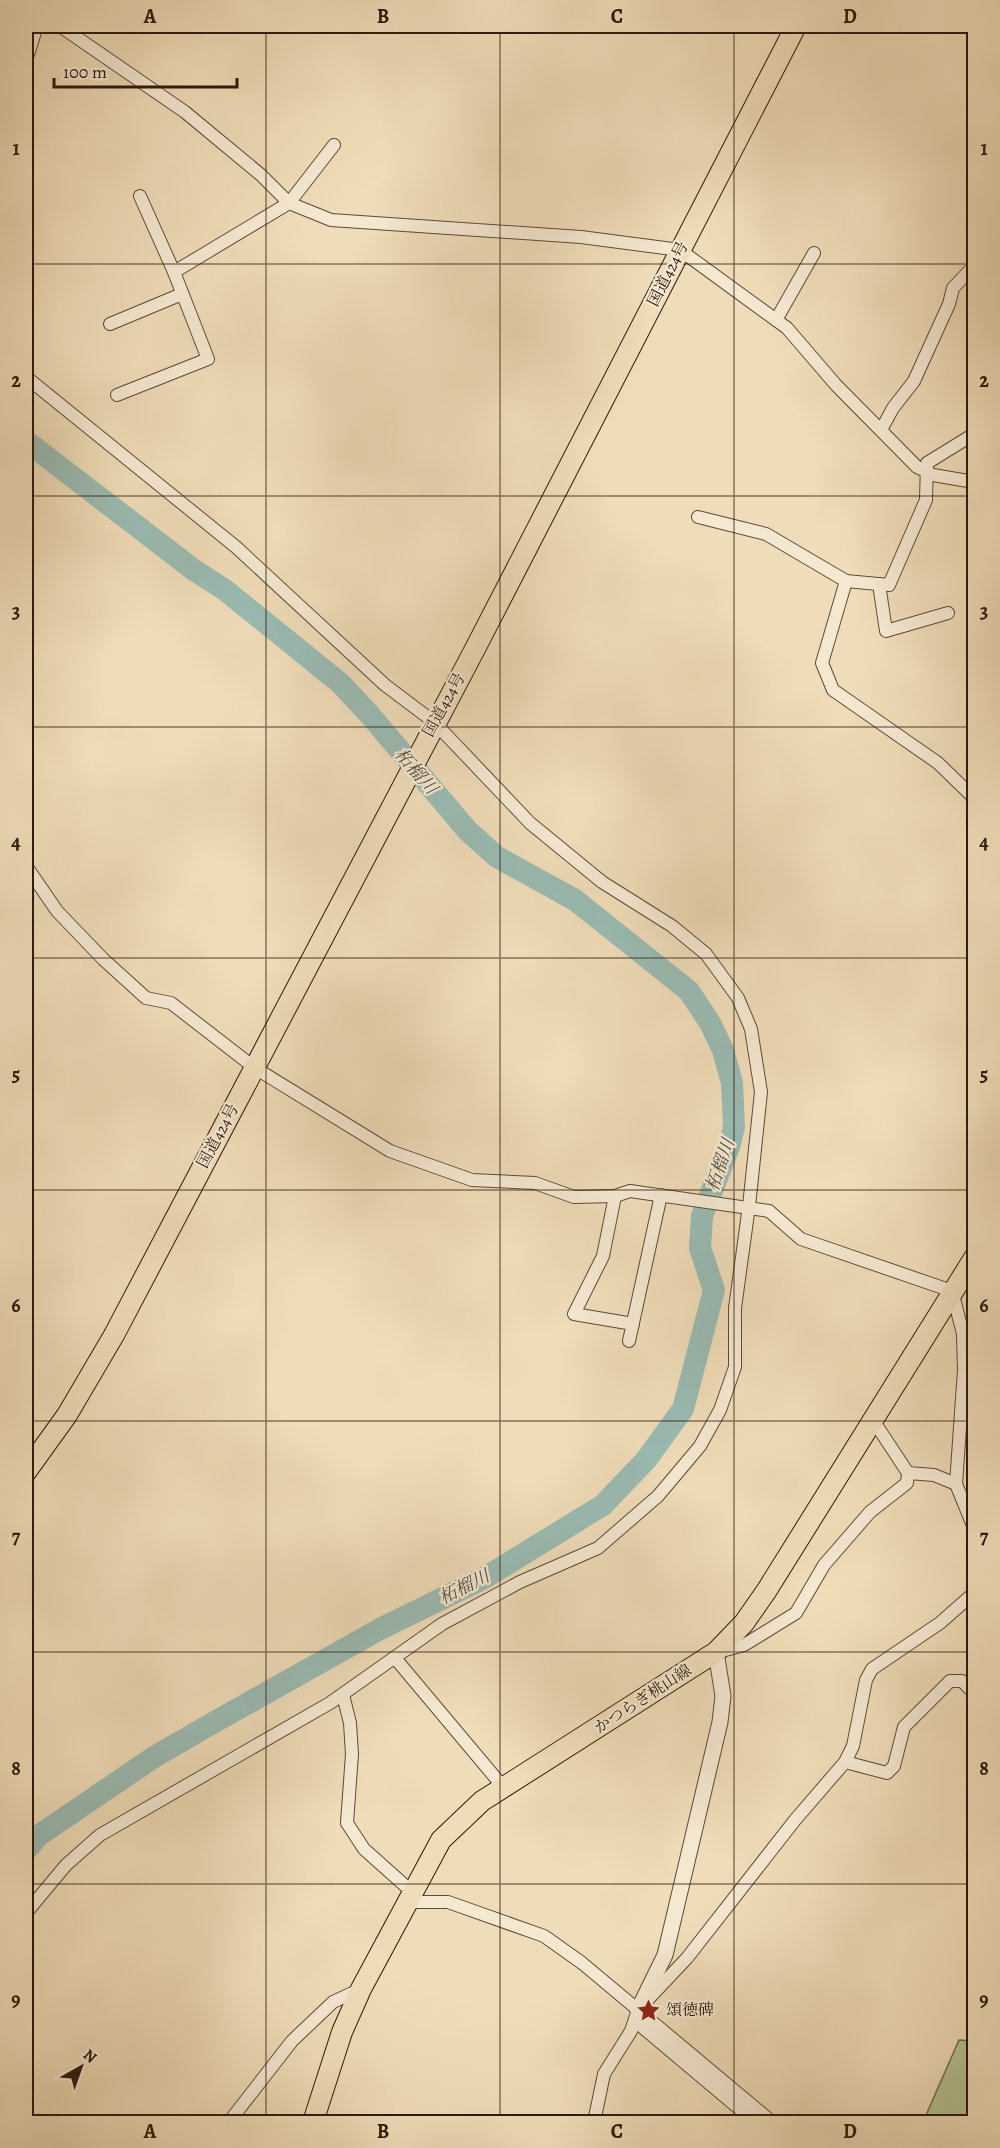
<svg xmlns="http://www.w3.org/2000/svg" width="1000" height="2148" viewBox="0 0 1000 2148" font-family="Alegreya,'Noto Serif JP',serif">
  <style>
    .green { fill: #b4c293; stroke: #706e50; stroke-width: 1.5 }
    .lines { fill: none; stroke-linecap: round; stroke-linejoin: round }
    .river { stroke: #9abbb3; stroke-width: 22 }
    .minor-casing { stroke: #5c4a37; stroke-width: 14 }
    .tertiary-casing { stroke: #5c4a37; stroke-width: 17 }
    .primary-casing { stroke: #2b190c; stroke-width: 22 }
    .trunk-casing { stroke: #2b190c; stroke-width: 22 }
    .minor { stroke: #f5e8d1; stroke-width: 12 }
    .tertiary { stroke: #f5e8d1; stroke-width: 15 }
    .primary { stroke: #efdcb8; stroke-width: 20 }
    .trunk { stroke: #efdcb8; stroke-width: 20 }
    .grid { fill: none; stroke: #2b190c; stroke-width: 1.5; stroke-opacity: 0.55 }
    .labels { text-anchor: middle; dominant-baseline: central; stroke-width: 4.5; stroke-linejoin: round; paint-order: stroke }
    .street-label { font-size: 16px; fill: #2b190c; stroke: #f5e8d1 }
    .poi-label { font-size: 16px; fill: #2b190c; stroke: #f5e8d1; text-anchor: start }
    .water-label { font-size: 18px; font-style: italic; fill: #525246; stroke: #f5e8d1 }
    .neatline { fill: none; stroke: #2b190c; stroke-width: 2 }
    .grid-label { font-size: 20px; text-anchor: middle; font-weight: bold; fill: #2b190c }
  </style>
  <rect width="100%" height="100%" fill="#efdcb8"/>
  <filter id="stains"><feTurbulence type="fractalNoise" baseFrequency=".00333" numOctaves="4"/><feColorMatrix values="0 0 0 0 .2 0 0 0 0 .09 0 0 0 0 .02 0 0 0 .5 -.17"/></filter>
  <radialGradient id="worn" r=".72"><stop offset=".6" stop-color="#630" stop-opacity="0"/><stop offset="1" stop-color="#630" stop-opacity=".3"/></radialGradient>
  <!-- green -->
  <polygon class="green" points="959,2040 974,2041 974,2122 923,2122"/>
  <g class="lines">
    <!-- river -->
    <polyline class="river" points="26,441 194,570 225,590 340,683 370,715 467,830 497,857 575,900 689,991 710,1023 723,1050 732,1083 734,1127 729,1147 702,1216 700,1248 714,1290 683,1409 646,1460 603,1505 486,1577 380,1629 211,1724 154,1757 38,1836 26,1850"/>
    <defs>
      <g id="minor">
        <polyline points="60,26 185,112 261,175 289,203 331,220 581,237 680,250 787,328 836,385 917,467 933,475 974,482"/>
        <polyline points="26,61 37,26"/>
        <polyline points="140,196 174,272"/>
        <polyline points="776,320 814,253"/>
        <polyline points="110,324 182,294"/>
        <polyline points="26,377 236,547 385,685 434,722 530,823 602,882 672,926 706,954 738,998 751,1029 761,1092 749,1206 735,1308 735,1367 720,1410 700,1446 658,1496 598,1548 520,1582 442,1624 330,1703 100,1835 66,1865 26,1913"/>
        <polyline points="117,395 208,359 174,272 289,203 334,145"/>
        <polyline points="881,430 893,408 914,381 949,304 953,288 974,266"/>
        <polyline points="974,434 927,463 926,500 889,585 846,581 822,663 833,690 938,763 974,798"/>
        <polyline points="698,517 766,534 846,581"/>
        <polyline points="879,584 886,631 948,613"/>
        <polyline points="26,866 57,911 103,959 146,998 171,1003 255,1068 390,1151 472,1180 535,1183 574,1197 615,1196 630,1191 769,1211 801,1239 952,1291 963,1334 964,1370 956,1484 974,1528"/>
        <polyline points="615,1196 603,1256 574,1314 633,1324"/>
        <polyline points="629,1341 661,1195"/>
        <polyline points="873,1420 908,1473 934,1475 956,1484"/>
        <polyline points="718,1652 744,1645 796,1613 824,1565 870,1512 907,1483 908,1473"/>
        <polyline points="395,1658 504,1788"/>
        <polyline points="343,1695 350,1723 352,1754 347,1823 364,1849 411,1891"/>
        <polyline points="845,1762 887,1773 894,1766 904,1727 950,1681 962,1681 974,1693"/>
        <polyline points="406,1902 448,1902 544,1936 582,1963 772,2122"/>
        <polyline points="635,2021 755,2122"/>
        <polyline points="229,2122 292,2041 333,2002 361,1989"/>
        <polyline points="594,2122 604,2074 631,2031 638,2010 687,1958 795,1820 845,1762 853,1746 866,1680 872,1669 940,1623 974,1593"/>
      </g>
      <polyline id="tertiary" points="638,2010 665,1955 720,1722 723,1696 716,1652"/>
      <polyline id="primary" points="313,2122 342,2032 361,1989 441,1840 482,1801 716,1652 744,1623 767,1590 974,1258"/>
      <polyline id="trunk" points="26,1472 67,1415 114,1335 476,647 796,26"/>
    </defs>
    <!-- minor casing -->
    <use href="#minor" class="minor-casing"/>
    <!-- tertiary casing -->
    <use href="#tertiary" class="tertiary-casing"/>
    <!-- primary casing -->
    <use href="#primary" class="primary-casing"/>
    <!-- trunk casing -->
    <use href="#trunk" class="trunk-casing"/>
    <!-- minor -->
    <use href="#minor" class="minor"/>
    <!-- tertiary -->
    <use href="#tertiary" class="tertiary"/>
    <!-- primary -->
    <use href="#primary" class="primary"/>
    <!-- trunk -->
    <use href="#trunk" class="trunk"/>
  </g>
  <!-- grid -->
  <path class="grid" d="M266,26v2096M500,26v2096M734,26v2096M26,264h948M26,496h948M26,727h948M26,958h948M26,1190h948M26,1421h948M26,1652h948M26,1884h948"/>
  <!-- icons -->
  <defs>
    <symbol id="sight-bare" viewBox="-9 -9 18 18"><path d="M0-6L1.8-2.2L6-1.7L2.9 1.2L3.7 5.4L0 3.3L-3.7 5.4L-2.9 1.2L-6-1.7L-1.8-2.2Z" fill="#8f2418" stroke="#f5e8d1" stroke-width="2.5" paint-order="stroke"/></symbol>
  </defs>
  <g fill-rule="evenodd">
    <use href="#sight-bare" x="632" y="1994" width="33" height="33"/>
  </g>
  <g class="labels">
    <!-- street labels -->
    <g class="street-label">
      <text transform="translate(668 274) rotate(-63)">国道424号</text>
      <text transform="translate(444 705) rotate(-61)">国道424号</text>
      <text transform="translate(218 1136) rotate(-62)">国道424号</text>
      <text transform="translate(643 1699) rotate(-33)">かつらぎ桃山線</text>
    </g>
    <!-- poi labels -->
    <g class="poi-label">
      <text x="666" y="2010">頌徳碑</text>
    </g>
    <!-- water labels -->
    <g class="water-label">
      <text transform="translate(416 771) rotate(49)">柘榴川</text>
      <text transform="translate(720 1165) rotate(-71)">柘榴川</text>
      <text transform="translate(464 1587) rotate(-27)">柘榴川</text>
    </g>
  </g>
  <!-- margin -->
  <rect width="1000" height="2148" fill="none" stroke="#efdcb8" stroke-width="66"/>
  <!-- north arrow -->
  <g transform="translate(81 2067) rotate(40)" stroke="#f5e8d1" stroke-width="4.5" paint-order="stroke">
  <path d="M0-4.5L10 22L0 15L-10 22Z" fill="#2b190c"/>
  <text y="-9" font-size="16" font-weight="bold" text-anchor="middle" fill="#2b190c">N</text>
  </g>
  <!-- scale -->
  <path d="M54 78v9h183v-9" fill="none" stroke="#2b190c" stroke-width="3"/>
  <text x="63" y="78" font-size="18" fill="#2b190c" stroke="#f5e8d1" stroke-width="4.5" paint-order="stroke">100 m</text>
  <rect x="33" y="33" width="934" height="2082" class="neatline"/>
  <g class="grid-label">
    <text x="150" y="23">A</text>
    <text x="383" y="23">B</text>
    <text x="617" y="23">C</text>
    <text x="850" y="23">D</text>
    <text x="16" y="155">1</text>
    <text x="984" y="155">1</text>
    <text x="16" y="387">2</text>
    <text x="984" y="387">2</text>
    <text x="16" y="618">3</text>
    <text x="984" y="618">3</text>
    <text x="16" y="849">4</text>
    <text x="984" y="849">4</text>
    <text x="16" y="1081">5</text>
    <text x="984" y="1081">5</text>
    <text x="16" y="1312">6</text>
    <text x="984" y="1312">6</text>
    <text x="16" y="1543">7</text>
    <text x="984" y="1543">7</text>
    <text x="16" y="1775">8</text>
    <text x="984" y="1775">8</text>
    <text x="16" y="2006">9</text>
    <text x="984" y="2006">9</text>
    <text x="150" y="2138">A</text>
    <text x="383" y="2138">B</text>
    <text x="617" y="2138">C</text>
    <text x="850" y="2138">D</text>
  </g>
  <rect width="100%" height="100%" filter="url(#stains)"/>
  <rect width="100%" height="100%" fill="url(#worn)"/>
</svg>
